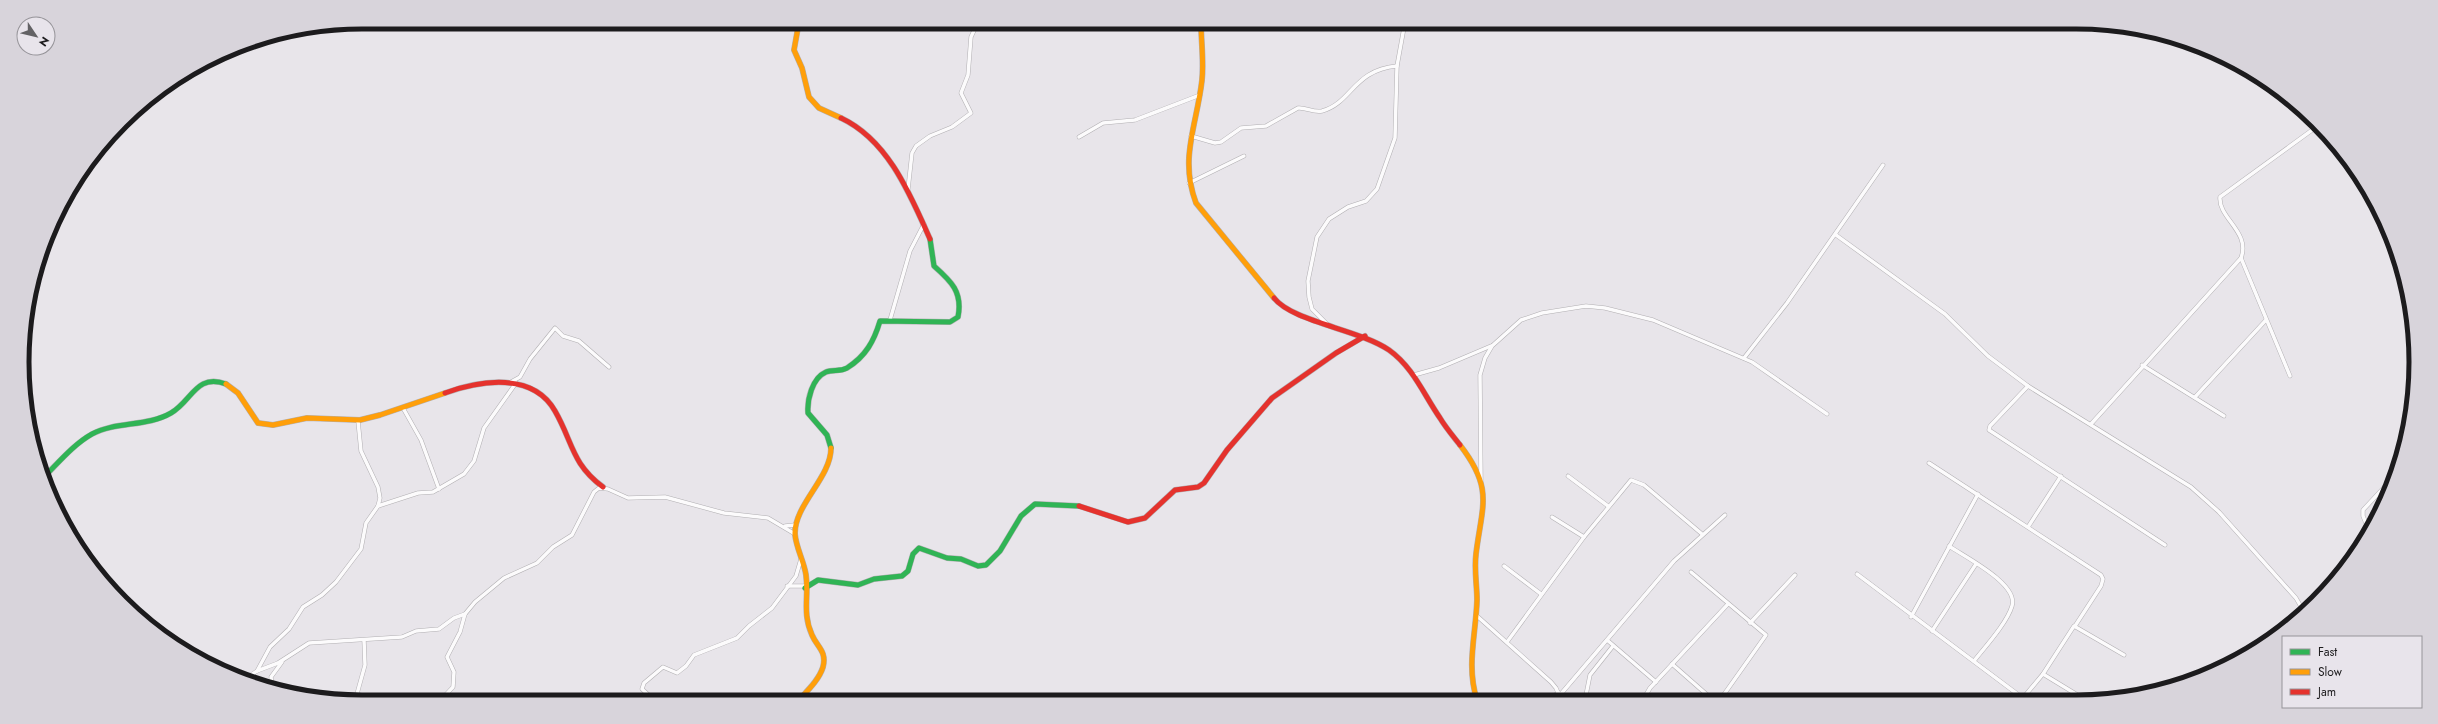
<svg xmlns="http://www.w3.org/2000/svg" width="2438" height="724" viewBox="0 0 2438 724" font-family="Jost,sans-serif">
  <style>
    .lines { fill: none; stroke-linecap: round; stroke-linejoin: round }
    .street-casing { stroke: #b1afb2; stroke-width: 4.5 }
    .fast-casing { stroke: #b1afb2; stroke-width: 6 }
    .slow-casing { stroke: #b1afb2; stroke-width: 6 }
    .jam-casing { stroke: #b1afb2; stroke-width: 6 }
    .street { stroke: #fcfbfc; stroke-width: 3.5 }
    .fast { stroke: #30b455; stroke-width: 5 }
    .slow { stroke: #ff9f0a; stroke-width: 5 }
    .jam { stroke: #e5322d; stroke-width: 5 }
    .rim { fill: none; stroke: #1c1b1d; stroke-width: 5 }
  </style>
  <rect width="100%" height="100%" fill="#e8e5ea"/>
  <g class="lines">
    <defs>
      <g id="street">
        <path d="M1191,136l24,7 6,-1 20,-14 25,-2 32,-18c8,-1 15,5 24,3 30,-8 31,-41 75,-45"/>
        <polyline points="1079,137 1103,123 1135,120 1200,95"/>
        <polyline points="1189,183 1244,156"/>
        <polyline points="908,189 912,153 916,146 930,136 952,127 971,113 961,93 968,75 971,37 978,22"/>
        <polyline points="1836,235 1945,314 1988,356 2028,386 2191,487 2219,512 2296,598 2304,612"/>
        <polyline points="2241,258 2290,376"/>
        <polyline points="890,320 910,251 924,224"/>
        <polyline points="1326,323 1312,309 1309,297 1308,281 1317,237 1329,219 1348,207 1366,201 1377,189 1395,138 1397,66 1405,22"/>
        <polyline points="1744,358 1787,303 1883,165"/>
        <polyline points="2142,365 2224,416"/>
        <polyline points="1414,375 1439,368 1491,346"/>
        <polyline points="511,382 520,377 530,359 555,328 563,336 579,341 609,367"/>
        <polyline points="2028,386 1990,426 1989,430 2165,545"/>
        <polyline points="2195,397 2266,320"/>
        <polyline points="403,408 421,440 439,489"/>
        <path d="M2091,424l150,-166c10,-26 -23,-40 -21,-61l99,-72"/>
        <polyline points="1929,463 2101,575 2103,579 2101,586 2075,626"/>
        <polyline points="1568,476 1608,506"/>
        <polyline points="1481,480 1480,375 1485,358 1492,346 1521,320 1542,313 1586,306 1605,308 1653,320 1752,362 1827,414"/>
        <polyline points="378,506 418,493 433,492 464,474 474,461 484,428 516,383"/>
        <polyline points="1552,517 1584,537"/>
        <polyline points="785,526 795,525"/>
        <polyline points="2028,527 2061,476"/>
        <polyline points="2370,533 2363,516 2363,510 2390,481"/>
        <path d="M1949,546c16,11 70,38 63,60 -5,17 -27,41 -38,55"/>
        <polyline points="1504,566 1541,594"/>
        <polyline points="1691,572 1766,635 1720,700"/>
        <polyline points="1857,574 2024,699"/>
        <polyline points="787,586 805,586"/>
        <polyline points="1477,616 1551,682 1556,688 1561,700"/>
        <polyline points="1911,617 1978,494"/>
        <polyline points="1750,623 1795,575"/>
        <polyline points="1932,631 1976,564"/>
        <polyline points="1607,640 1656,682"/>
        <polyline points="1507,642 1584,537 1631,480 1644,485 1702,534"/>
        <polyline points="1672,664 1713,700"/>
        <polyline points="257,671 278,663 309,643 402,637 416,631 439,629 454,618 465,614"/>
        <polyline points="2043,674 2084,699"/>
        <polyline points="248,677 257,671 270,647 289,629 303,607 322,595 336,582 361,549 366,523 378,506 380,498 378,487 361,451 358,421"/>
        <polyline points="272,686 271,677 282,662"/>
        <polyline points="1560,695 1674,561 1725,515"/>
        <polyline points="2023,698 2043,674 2074,626 2124,655"/>
        <polyline points="1544,700 1559,693"/>
        <polyline points="1585,700 1590,675 1613,646"/>
        <polyline points="1643,700 1650,688 1728,604"/>
        <polyline points="355,701 365,665 364,640"/>
        <polyline points="439,702 453,687 454,672 447,657 460,632 465,614 475,602 504,578 537,563 553,547 572,535 594,492 599,488 608,489 628,498 665,497 724,513 768,518 795,534"/>
        <polyline points="656,702 642,689 644,683 663,667 677,673 686,666 694,655 737,638 749,626 772,608 796,576 801,559"/>
      </g>
      <g id="fast">
        <path d="M831,448l-4,-13 -19,-22c-1,-13 4,-35 18,-41 7,-3 14,0 21,-4 19,-12 27,-27 33,-47l70,1 8,-5c5,-25 -7,-36 -24,-51l-4,-27"/>
        <path d="M44,477c15,-15 30,-33 48,-43 24,-13 55,-7 79,-21 21,-12 25,-40 55,-29"/>
        <polyline points="805,588 818,580 858,585 874,579 902,576 908,571 913,554 919,548 947,558 961,559 978,566 986,565 1000,551 1021,516 1035,504 1079,506"/>
      </g>
      <g id="slow">
        <polyline points="799,22 794,50 802,68 809,97 819,108 841,118"/>
        <path d="M1201,22c0,19 3,39 1,58 -5,45 -23,78 -6,123l78,95"/>
        <polyline points="226,384 238,393 258,423 273,425 307,418 360,420 380,415 445,393"/>
        <path d="M1460,445c34,44 22,60 16,109 -2,16 1,31 1,46 -1,34 -11,66 0,100"/>
        <path d="M798,701c9,-10 21,-21 25,-34 4,-16 -6,-20 -11,-32 -10,-22 -3,-38 -6,-60 -2,-14 -10,-27 -11,-41 -1,-29 36,-56 36,-86"/>
      </g>
      <g id="jam">
        <path d="M841,118c47,22 69,76 89,121"/>
        <path d="M1274,298c19,24 84,31 115,52 24,17 35,45 51,68 6,10 13,18 20,27"/>
        <path d="M445,393c36,-13 88,-21 110,18 18,31 16,52 48,76"/>
        <polyline points="1079,506 1128,522 1145,518 1175,490 1198,487 1204,483 1227,450 1272,398 1336,353 1365,336"/>
      </g>
    </defs>
    <!-- street casing -->
    <use href="#street" class="street-casing"/>
    <!-- fast casing -->
    <use href="#fast" class="fast-casing"/>
    <!-- slow casing -->
    <use href="#slow" class="slow-casing"/>
    <!-- jam casing -->
    <use href="#jam" class="jam-casing"/>
    <!-- street -->
    <use href="#street" class="street"/>
    <!-- fast -->
    <use href="#fast" class="fast"/>
    <!-- slow -->
    <use href="#slow" class="slow"/>
    <!-- jam -->
    <use href="#jam" class="jam"/>
  </g>
  <!-- crop -->
  <path d="M0 0H2438V724H0ZM362 29H2076A333 333 0 0 1 2409 362V362A333 333 0 0 1 2076 695H362A333 333 0 0 1 29 362V362A333 333 0 0 1 362 29Z" fill="#d8d4db" fill-rule="evenodd"/>
  <path class="rim" d="M362 29H2076A333 333 0 0 1 2409 362V362A333 333 0 0 1 2076 695H362A333 333 0 0 1 29 362V362A333 333 0 0 1 362 29Z"/>
  <!-- legend -->
  <rect x="2282" y="636" width="140" height="72" fill="#e8e4eb" stroke="#969499"/>
  <rect x="2290" y="649" width="20" height="6" fill="#30b455" stroke="#969499"/>
  <text x="2318" y="656" font-size="12" fill="#1c1b1d">Fast</text>
  <rect x="2290" y="669" width="20" height="6" fill="#ff9f0a" stroke="#969499"/>
  <text x="2318" y="676" font-size="12" fill="#1c1b1d">Slow</text>
  <rect x="2290" y="689" width="20" height="6" fill="#e5322d" stroke="#969499"/>
  <text x="2318" y="696" font-size="12" fill="#1c1b1d">Jam</text>
  <!-- north arrow -->
  <g transform="translate(36 36) rotate(125)"><circle r="19" fill="#e8e4eb" stroke="#969499"/>
  <path d="M0-3L7 15L0 10L-7 15Z" fill="#636265"/>
  <text y="-6" font-size="11" font-weight="bold" text-anchor="middle" fill="#1c1b1d">N</text>
  </g>
</svg>
